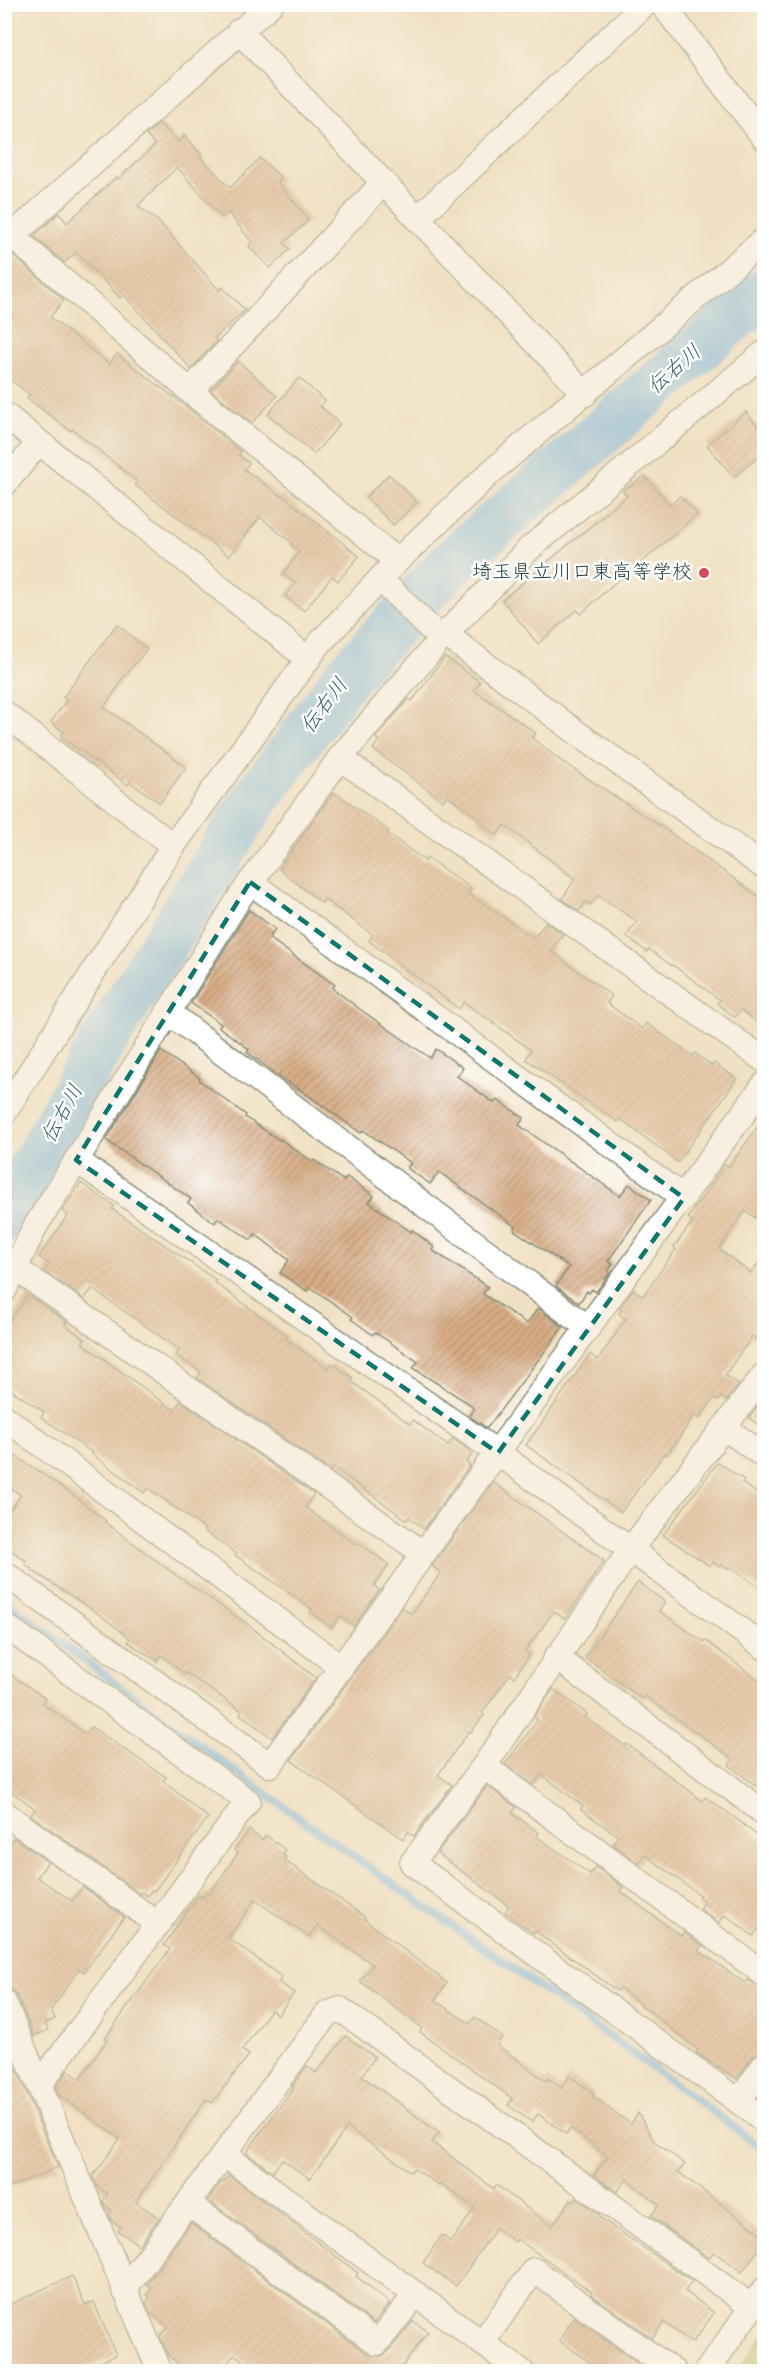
<svg xmlns="http://www.w3.org/2000/svg" width="769" height="2376" viewBox="0 0 769 2376" font-family="Kalam,'Klee One',sans-serif">
  <style>
    .grass { fill: url(#grass-dots); stroke: #6c824f; stroke-width: 1.5 }
    .lines { fill: none; stroke-linecap: round; stroke-linejoin: round }
    .stream { stroke: #72b5e7; stroke-width: 8 }
    .river { stroke: #72b5e7; stroke-width: 48 }
    .building { fill: url(#building-hatch) }
    .minor-casing { stroke: #888f7c; stroke-width: 27 }
    .minor { stroke: #fff; stroke-width: 24 }
    .marked { fill: none; stroke: #0f766e; stroke-width: 4.5; stroke-dasharray: 12 8; stroke-linejoin: round }
    .poi-dot { fill: #d1495b; stroke: #fff; stroke-width: 2 }
    .labels { text-anchor: middle; dominant-baseline: central; stroke-width: 5; stroke-linejoin: round; paint-order: stroke }
    .poi-label { font-size: 20px; fill: #1f3d34; stroke: #fff; text-anchor: end }
    .water-label { font-size: 21px; font-style: italic; fill: #38616a; stroke: #fff }
  </style>
  <defs>
    <pattern id="grass-dots" width="8" height="8" patternUnits="userSpaceOnUse" patternTransform="scale(1.5)"><rect width="8" height="8" fill="#bac86a"/><path d="M2 2h.1M6 6h.1" fill="none" stroke="#97a458" stroke-width="1.8" stroke-linecap="round"/></pattern>
    <pattern id="building-hatch" width="6" height="6" patternUnits="userSpaceOnUse" patternTransform="scale(1.5)"><rect width="6" height="6" fill="#d8ad86"/><path d="M-1 1l2-2M0 6l6-6M5 7l2-2" fill="none" stroke="#af8e6e"/></pattern>
  </defs>
  <rect width="100%" height="100%" fill="#fff"/>
  <filter id="ink" filterUnits="userSpaceOnUse"><feTurbulence type="fractalNoise" baseFrequency=".0167" numOctaves="2"/><feDisplacementMap in="SourceGraphic" scale="12" xChannelSelector="R" yChannelSelector="G"/><feConvolveMatrix kernelMatrix="1 2 1 2 8 2 1 2 1" color-interpolation-filters="sRGB"/></filter>
  <filter id="wash" filterUnits="userSpaceOnUse"><feTurbulence type="fractalNoise" baseFrequency=".008" numOctaves="4" result="noise"/><feDisplacementMap in="SourceGraphic" scale="24" xChannelSelector="R" yChannelSelector="G"/><feGaussianBlur stdDeviation="1.35" result="paint"/><feColorMatrix in="noise" values="0 0 0 0 0 0 0 0 0 0 0 0 0 0 0 0 0 1.4 0 .05"/><feComposite in="paint" operator="in"/></filter>
  <g filter="url(#wash)">
    <rect width="100%" height="100%" fill="#f1e1c4"/>
    <!-- grass -->
    <polygon class="grass" points="764,2335 764,2371 738,2371"/>
    <g class="lines">
      <!-- stream -->
      <path class="stream" d="M4,1601c100,73 199,148 300,220 154,110 310,216 460,329"/>
      <!-- river -->
      <polyline class="river" points="4,1217 103,1042 252,804 347,676 450,564 764,292"/>
    </g>
    <g id="blocks">
      <!-- building -->
      <g class="building">
        <polygon points="159,123 179,142 184,136 202,155 200,157 230,188 260,158 281,178 278,183 309,220 284,243 290,249 270,268 249,247 252,242 228,212 222,218 177,167 138,206 159,222 219,290 222,287 245,310 214,339 217,341 191,369 124,295 120,298 77,252 64,263 34,236 59,213 67,223 116,177 118,179 155,145 146,135"/>
        <polygon points="9,252 64,300 50,317 109,364 117,354 188,408 241,452 239,455 249,463 244,469 281,496 282,495 359,556 338,581 332,576 304,611 285,596 295,583 283,574 299,552 291,545 292,543 260,517 229,556 135,485 138,482 72,429 71,431 27,398 30,395 4,375 4,256"/>
        <polygon points="238,361 277,396 252,423 211,390"/>
        <polygon points="299,378 325,401 320,406 340,424 314,454 268,414"/>
        <polygon points="746,412 765,435 765,451 734,477 707,445"/>
        <polygon points="389,474 417,502 393,525 366,497"/>
        <polygon points="645,476 670,505 680,496 697,514 623,579 621,577 581,614 577,610 538,644 502,600 627,496 623,491"/>
        <polygon points="117,624 147,649 120,682 121,683 104,707 186,767 160,803 130,782 128,785 61,736 64,732 51,722 67,700 63,697"/>
        <polygon points="445,657 480,682 474,690 536,733 532,738 561,761 662,827 765,901 765,1029 741,1010 735,1017 717,1003 720,1000 673,965 672,966 649,949 647,952 626,936 637,922 598,895 590,905 586,902 579,911 562,899 575,879 505,825 497,835 478,821 480,819 447,795 443,801 373,749 379,741 375,738 409,699 412,701"/>
        <polygon points="334,792 389,831 387,833 425,861 427,858 471,888 468,893 534,938 546,922 563,934 551,951 612,996 607,1003 642,1029 646,1023 693,1056 695,1053 712,1066 714,1063 737,1079 678,1162 620,1119 618,1122 526,1059 531,1050 464,1002 459,1009 369,941 373,935 324,899 322,903 279,869"/>
        <polygon points="249,910 275,929 269,938 335,985 332,988 361,1010 430,1058 436,1049 463,1068 457,1076 494,1103 497,1100 524,1118 519,1125 620,1196 629,1184 651,1200 608,1261 613,1264 608,1271 610,1273 596,1292 592,1289 589,1293 587,1291 579,1303 556,1286 569,1267 514,1230 516,1227 439,1172 430,1184 407,1168 411,1163 363,1130 361,1133 298,1088 298,1089 277,1075 247,1052 249,1049 219,1027 221,1024 191,1003"/>
        <polygon points="161,1051 200,1078 199,1080 246,1115 245,1117 279,1140 280,1139 313,1162 314,1160 344,1181 347,1177 374,1196 369,1202 411,1232 412,1230 434,1247 432,1250 488,1287 483,1294 527,1324 538,1308 563,1327 487,1428 469,1416 474,1409 468,1403 413,1368 418,1362 375,1332 373,1335 351,1319 353,1317 310,1287 307,1291 280,1273 289,1260 255,1234 251,1240 218,1218 215,1223 188,1203 191,1199 106,1140"/>
        <polygon points="765,1116 765,1224 745,1211 719,1249 751,1273 765,1255 765,1345 752,1336 725,1375 739,1385 726,1401 721,1397 718,1401 714,1398 699,1419 694,1416 667,1455 665,1453 621,1512 526,1445 590,1354 598,1360 626,1319 619,1314 621,1310 619,1308 633,1289 643,1296 676,1249 674,1247 693,1221 688,1218 725,1164 729,1167"/>
        <polygon points="81,1183 114,1206 112,1209 216,1280 214,1282 288,1336 286,1339 328,1369 332,1363 353,1378 351,1381 410,1424 413,1420 448,1446 453,1439 470,1451 469,1453 472,1455 466,1462 470,1465 424,1529 409,1517 407,1520 333,1467 331,1471 197,1378 201,1372 176,1355 180,1350 92,1289 84,1299 44,1271 49,1264 39,1257 68,1215 62,1211"/>
        <polygon points="28,1295 67,1322 65,1325 85,1339 82,1343 174,1410 181,1401 314,1494 305,1507 357,1545 359,1543 389,1565 374,1586 379,1590 354,1626 340,1616 332,1628 310,1612 312,1609 235,1555 236,1553 204,1531 205,1529 148,1488 144,1493 92,1454 93,1453 41,1417 44,1412 4,1385 4,1329"/>
        <polygon points="762,1401 765,1403 765,1429 749,1418"/>
        <polygon points="4,1448 72,1494 106,1521 105,1522 177,1576 246,1623 316,1678 272,1738 240,1714 242,1711 186,1673 185,1674 161,1655 157,1661 128,1642 130,1638 99,1614 36,1573 25,1564 26,1561 4,1545 4,1518 21,1495 4,1484"/>
        <polygon points="718,1462 744,1480 742,1483 765,1499 765,1591 729,1567 728,1569 722,1564 720,1567 713,1562 710,1566 663,1535"/>
        <polygon points="493,1482 604,1561 565,1619 554,1611 525,1651 530,1655 514,1677 510,1674 482,1713 484,1715 471,1732 469,1731 438,1775 452,1785 414,1836 408,1832 403,1839 291,1760 402,1607 411,1614 441,1573 432,1566"/>
        <polygon points="638,1582 665,1602 659,1611 704,1642 705,1640 765,1685 765,1775 756,1786 729,1765 733,1759 645,1696 642,1699 585,1657"/>
        <polygon points="4,1670 45,1698 42,1703 86,1734 91,1727 166,1777 163,1781 208,1818 154,1891 152,1890 147,1896 142,1892 140,1894 31,1815 35,1809 34,1808 4,1786"/>
        <polygon points="553,1689 587,1714 585,1717 625,1746 627,1744 703,1801 705,1797 734,1817 765,1842 765,1921 753,1936 727,1916 724,1916 719,1923 700,1909 705,1902 698,1897 700,1895 645,1855 639,1864 613,1844 618,1836 581,1809 583,1806 541,1774 533,1785 505,1764 538,1720 534,1717"/>
        <polygon points="487,1786 516,1807 512,1813 539,1833 536,1836 590,1874 596,1867 623,1887 620,1891 681,1936 684,1932 702,1946 698,1950 745,1983 748,1980 765,1989 765,2051 753,2056 737,2079 696,2053 698,2050 620,1988 617,1991 535,1931 534,1933 505,1912 509,1906 437,1853"/>
        <polygon points="249,1830 262,1840 266,1835 285,1850 283,1854 286,1857 284,1860 365,1917 364,1919 447,1983 435,2000 470,2024 475,2017 502,2037 497,2045 546,2081 548,2078 561,2088 569,2076 594,2093 592,2096 631,2124 638,2113 654,2141 685,2164 678,2172 765,2237 765,2241 742,2272 714,2252 709,2258 651,2216 659,2205 627,2179 617,2192 594,2175 608,2156 570,2128 566,2134 538,2114 532,2122 508,2105 513,2099 420,2032 422,2028 360,1981 373,1965 317,1925 309,1937 255,1900 228,1938 282,1977 279,1982 294,1993 278,2015 271,2010 242,2050 249,2055 212,2103 206,2099 136,2202 159,2218 139,2245 118,2231 121,2227 111,2220 109,2214 111,2210 106,2206 103,2201 108,2194 97,2186 93,2176 120,2139 59,2095 56,2088 68,2070 80,2079 107,2040 105,2038 170,1949 164,1945 185,1914 199,1895 203,1898 206,1893 209,1895 238,1853 234,1850"/>
        <polygon points="14,1838 48,1862 37,1877 72,1901 83,1887 124,1917 84,1972 79,1969 51,2010 55,2019 45,2023 48,2030 34,2036 17,1996 12,1990 4,1988 4,1851"/>
        <polygon points="346,2036 375,2057 362,2076 439,2133 432,2142 494,2189 496,2185 552,2226 571,2200 574,2202 577,2198 600,2215 599,2217 692,2281 685,2291 714,2313 692,2343 664,2322 652,2338 591,2294 592,2292 517,2239 515,2242 496,2228 456,2286 423,2263 442,2235 451,2242 475,2208 441,2184 439,2186 414,2168 411,2172 347,2127 310,2179 282,2159 273,2172 246,2153 294,2087 292,2086 307,2066 316,2073"/>
        <polygon points="4,2040 58,2167 4,2190"/>
        <polygon points="229,2175 358,2273 356,2276 390,2303 374,2323 208,2200 222,2181 224,2182"/>
        <polygon points="191,2223 369,2355 382,2356 388,2352 413,2321 428,2332 398,2372 257,2372 234,2354 221,2372 188,2372 169,2356 160,2336 168,2327 150,2313 146,2303 150,2298 147,2295 152,2288 147,2284"/>
        <polygon points="72,2276 85,2305 94,2302 116,2355 79,2372 4,2372 4,2307"/>
        <polygon points="574,2317 649,2372 603,2372 559,2340"/>
      </g>
    </g>
  </g>
  <g filter="url(#ink)">
    <use href="#blocks" fill-opacity="0" stroke="#888f7c" stroke-width="1.5"/>
    <g class="lines">
      <defs>
        <g id="minor">
          <polyline points="662,4 764,138"/>
          <polyline points="239,31 585,394"/>
          <polyline points="417,219 645,4"/>
          <polyline points="4,229 190,391 397,561"/>
          <polyline points="12,236 271,4"/>
          <polyline points="190,391 383,183"/>
          <polyline points="4,414 39,442 4,485"/>
          <polyline points="39,442 308,659"/>
          <polyline points="380,579 441,639"/>
          <polyline points="445,634 576,732 764,867"/>
          <polyline points="4,713 173,846"/>
          <polyline points="340,758 764,1060"/>
          <polyline points="250,882 684,1198"/>
          <polyline points="168,1012 588,1328"/>
          <polyline points="4,1113 173,846 319,644 397,561 491,472 764,240"/>
          <polyline points="76,1160 498,1453 764,1647"/>
          <polyline points="15,1268 423,1553"/>
          <polyline points="4,1291 35,1227 240,897 340,758 445,634 529,549 764,353"/>
          <polyline points="764,1375 631,1549 484,1766 412,1863 764,2120"/>
          <polyline points="4,1417 340,1666"/>
          <polyline points="725,1428 764,1456"/>
          <polyline points="4,1573 270,1765 764,1085"/>
          <polyline points="4,1625 248,1801 40,2084"/>
          <polyline points="556,1657 764,1813"/>
          <polyline points="484,1766 764,1974"/>
          <polyline points="4,1813 158,1924"/>
          <polyline points="4,2002 160,2372"/>
          <polyline points="739,2101 764,2065"/>
          <polyline points="225,2155 522,2372"/>
          <polyline points="189,2204 377,2343 416,2294"/>
          <polyline points="124,2290 327,2014 340,2009 752,2307"/>
          <polyline points="482,2343 534,2270 674,2372"/>
          <polyline points="706,2372 764,2290"/>
        </g>
      </defs>
      <!-- minor casing -->
      <use href="#minor" class="minor-casing"/>
      <!-- minor -->
      <use href="#minor" class="minor"/>
    </g>
  </g>
  <!-- marked area -->
  <path d="M0 0H769V2376H0ZM250,882l434,316 -186,255 -422,-293z" fill="#f1e1c4" fill-opacity=".55" fill-rule="evenodd"/>
  <path class="marked" d="M250,882l434,316 -186,255 -422,-293z"/>
  <!-- markers -->
  <circle class="poi-dot" cx="704" cy="573" r="6"/>
  <g class="labels">
    <!-- poi labels -->
    <g class="poi-label">
      <text x="692" y="573">埼玉県立川口東高等学校</text>
    </g>
    <!-- water labels -->
    <g class="water-label">
      <text transform="translate(675 370) rotate(-41)">伝右川</text>
      <text transform="translate(325 706) rotate(-53)">伝右川</text>
      <text transform="translate(63 1114) rotate(-61)">伝右川</text>
    </g>
  </g>
  <!-- margin -->
  <rect width="769" height="2376" fill="none" stroke="#fff" stroke-width="24"/>
</svg>
